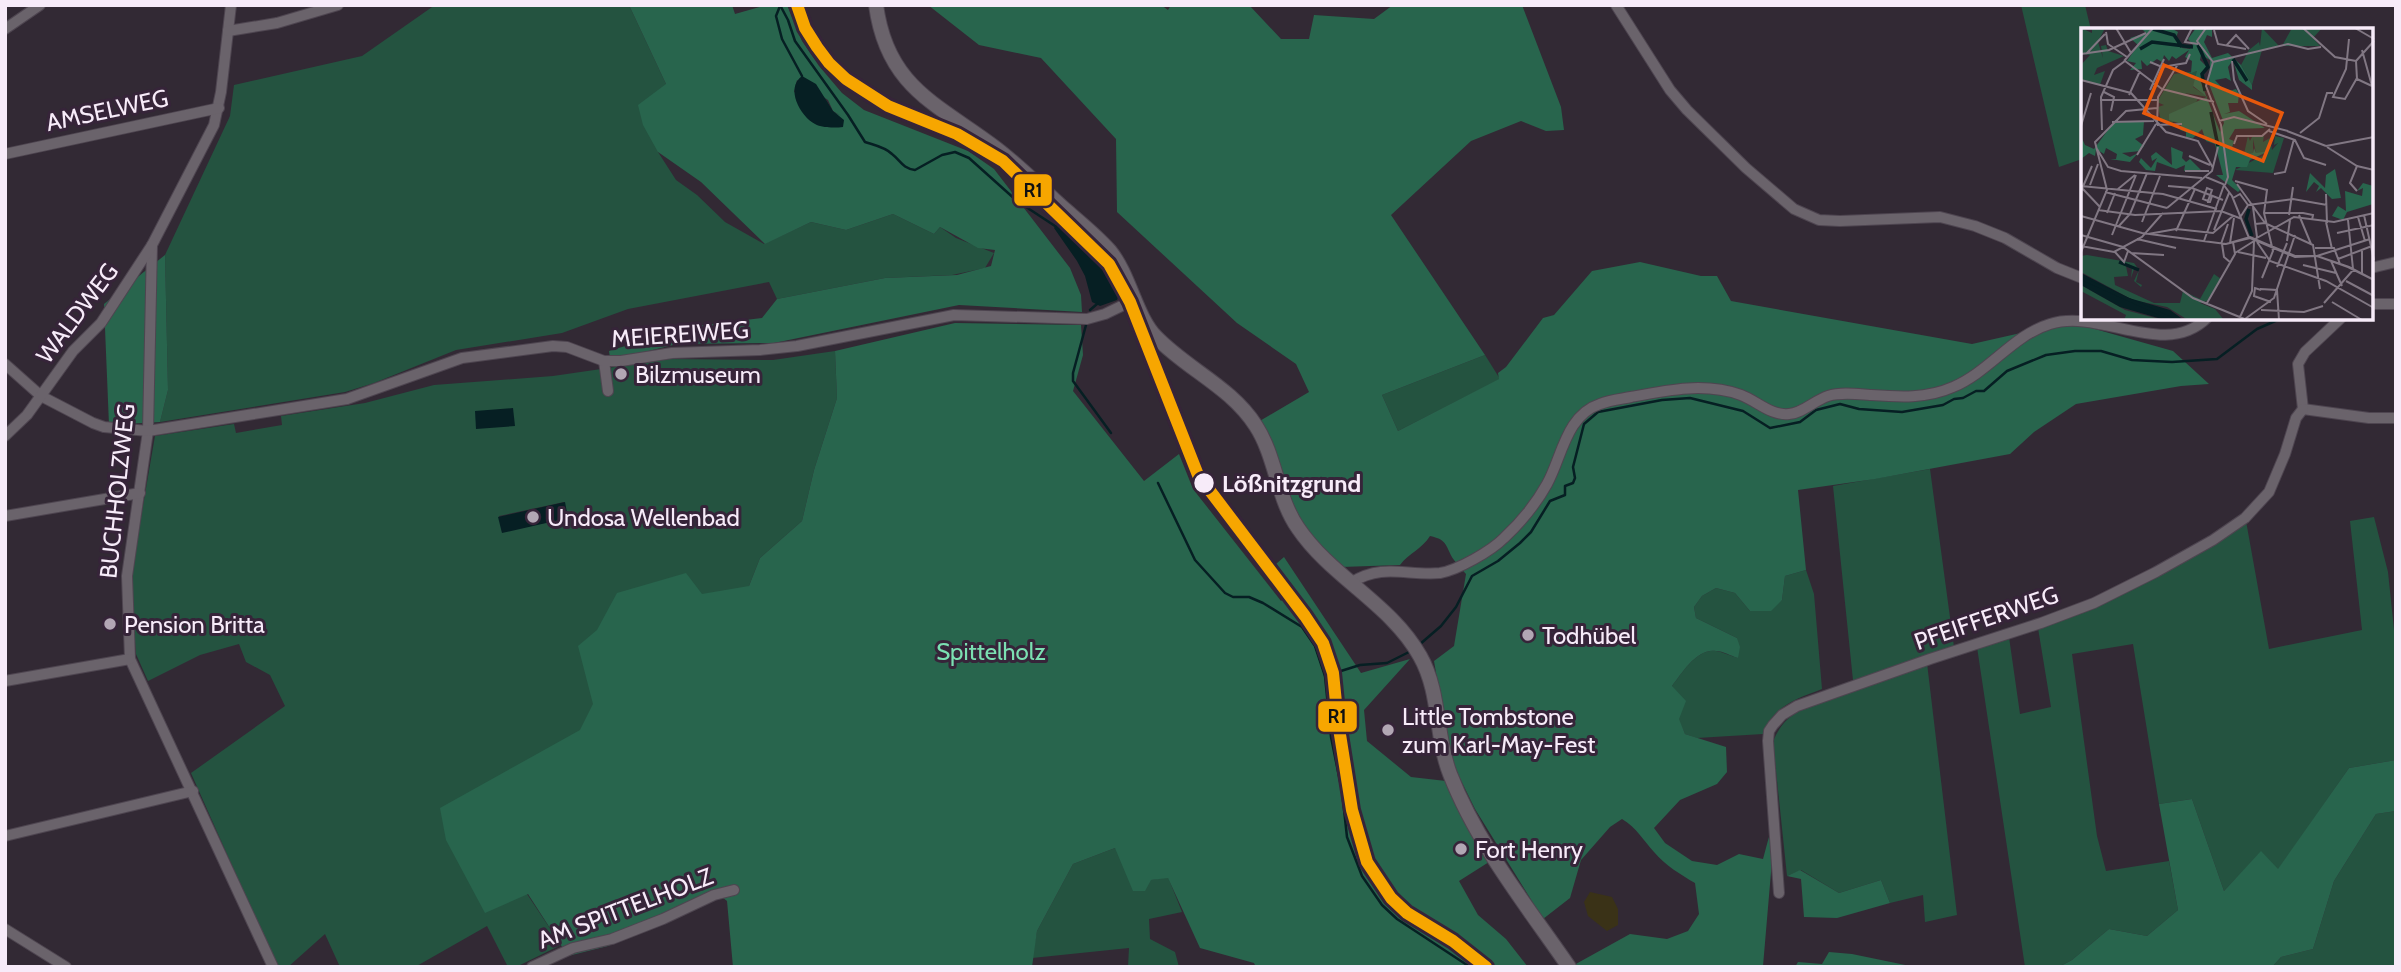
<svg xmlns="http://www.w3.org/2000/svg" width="2401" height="972" viewBox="0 0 2401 972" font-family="Cabin,sans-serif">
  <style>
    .green { fill: #245340; fill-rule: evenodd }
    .forest { fill: #28654d; fill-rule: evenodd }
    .sand { fill: #3a3217 }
    .water { fill: #061f23 }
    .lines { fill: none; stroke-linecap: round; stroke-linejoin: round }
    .stream { stroke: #061f23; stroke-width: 2.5 }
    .minor-casing { stroke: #4e4550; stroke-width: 12 }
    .tertiary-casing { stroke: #4e4550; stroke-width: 16 }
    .minor { stroke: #6a636b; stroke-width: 10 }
    .tertiary { stroke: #6a636b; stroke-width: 14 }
    .rail-1-casing { stroke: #362439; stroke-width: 18 }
    .rail-1 { stroke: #f7a600; stroke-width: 12 }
    .poi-dot { fill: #b2a7b4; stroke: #362439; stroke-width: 2.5 }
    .stop-dot { fill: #f7ebf9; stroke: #362439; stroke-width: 2.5 }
    .labels { text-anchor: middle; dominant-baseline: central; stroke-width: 6; stroke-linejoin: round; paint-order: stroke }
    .street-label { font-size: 24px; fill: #f7ebf9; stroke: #362439 }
    .poi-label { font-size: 24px; fill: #f7ebf9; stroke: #362439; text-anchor: start }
    .stop-label { font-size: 24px; font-weight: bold; fill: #f7ebf9; stroke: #362439; text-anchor: start }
    .park-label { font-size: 24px; fill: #7be0b2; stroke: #362439 }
    .inset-river { fill: none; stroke: #061f23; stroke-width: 3.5 }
    .inset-road { fill: none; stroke: #817783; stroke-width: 2 }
    .view { fill: #e8590c; fill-opacity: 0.15; stroke: #e8590c; stroke-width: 3.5 }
    .inset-edge { fill: none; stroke: #f7ebf9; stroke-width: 3.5 }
    .line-badge { stroke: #362439; stroke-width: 2.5 }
    .pale-badge-label { font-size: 19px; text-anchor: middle; font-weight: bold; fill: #111 }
  </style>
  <rect width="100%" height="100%" fill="#322934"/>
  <!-- green -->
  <g class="green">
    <polygon points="435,5 629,5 666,84 658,152 676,180 697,195 725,222 764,244 811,222 846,230 893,214 934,234 940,227 956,238 994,253 985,268 952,275 885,278 777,299 769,282 628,309 562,333 456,350 374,383 345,392 160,422 168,390 165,255 230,116 234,85 362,56"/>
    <polygon points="2021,5 2085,5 2091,30 2082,30 2082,159 2059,167"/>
    <path d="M835,351l2,47 -23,72 -12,51 -42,37 -11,28 -222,308 34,51 -45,22h-8l-21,-41 -72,41h-75l-15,-33 -37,33h-11l-86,-194 94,-67 -15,-31 -24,-13 -7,-18 -39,11 -52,26 -12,-27 -6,-73 25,-145 79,-12 2,9 46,-8 -1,-9 84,-13 69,-18 119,-9 117,-17 103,1zM564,502l4,16 -66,14 -3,-16z"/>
    <polygon points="1485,355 1500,379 1398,431 1382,395"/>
    <path d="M1930,469l24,178 -27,16 30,252 -32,7 -2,-27 -33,8 -9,-23 -42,13 -38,-23 -14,6 -14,-134c12,-35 49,-40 81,-52l-21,-204z"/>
    <polygon points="2374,517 2388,572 2396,649 2396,760 2349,768 2278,870 2261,852 2224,891 2192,799 2159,804 2133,644 2072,654 2097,836 2106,871 2169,861 2178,910 2147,936 2109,929 2072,960 2059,967 2025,967 1977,647 2009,637 2020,714 2051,707 2038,628 2246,521 2269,649 2362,630 2350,521"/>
    <path d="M1806,570l8,24 8,95c-26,10 -49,17 -59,45l-66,4 -12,-4 -7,-15 -6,-33c10,-13 25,-38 44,-35 7,1 15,5 22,7l-1,-20 -41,-20 -2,-11 8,-11 14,-8 19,5 15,18 32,-11 3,-24z"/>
    <polygon points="2396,811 2396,967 2272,967 2281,957 2313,949 2334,881 2376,814"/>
    <polygon points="1115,848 1151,880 1168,877 1182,912 1149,919 1150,939 1175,952 1179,967 1128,967 1129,948 1032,958 1037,931 1073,864"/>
  </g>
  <!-- forest -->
  <g class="forest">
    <path d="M629,5h103l3,9 32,-9h20l15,36 17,25 23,27 22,17 104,41 26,18 76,99 11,27 1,17 -123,-7 -185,38 -97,1 -61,15 -6,-1 -1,-7 78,-24 75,-9 15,-19 108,-21 72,-3 34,-9 4,-16 -17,-2 -38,-21 -6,7 -41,-20 -47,16 -35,-8 -46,22 -64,-62 -43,-30 -15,-27 -5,-20 28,-21zM797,80l31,20 5,11 8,5 -47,-24z"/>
    <path d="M928,5h233l7,5 3,-5h78l32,34h28l5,-24 60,4 19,-14h129l39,102 3,23 -18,1 -25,-10 -50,20 -80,74 94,140 -103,40 16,36 101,-52 -1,-6 8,-6 37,-49 11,-3 38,-44 48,-9 61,14h16l14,25 241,43 98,-22 103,29 36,33 -28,2 -105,18 -42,28 -24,22 -135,25 -77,11 8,80 -21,6 -3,24 -11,11h-21l-15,-18 -19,-5 -14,8 -8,11 2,11 41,20 3,9 -2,11c-7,-2 -15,-7 -22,-7 -19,-3 -34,22 -44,35l14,15 -7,18 6,15 41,13 1,25 -10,12 -37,16 -26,28 11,15 27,18 25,4 22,-11 24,5 7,-26 3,16 -10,117 2,1h-189l-2,-2 56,-31 37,5 21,-8 11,-17 -4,-31c-14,-8 -30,-18 -41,-31 -11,-12 -17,-24 -32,-33l-12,8 -29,33 -11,38 -27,21 -68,-110 -24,-49 -17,-99 20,-15 12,-72c-4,-4 -8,-9 -12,-14 -9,-13 -5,-20 -24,-24 -8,13 -21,17 -30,29l-59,2 -38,-41 -45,-104 51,-30 -13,-28 -59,-41 -120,-111 -1,-73 -75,-81 -62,-13z"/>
    <polygon points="165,255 168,390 160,422 109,425 104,304"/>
    <polygon points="955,323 1081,325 1083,355 1073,391 1144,481 1179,454 1193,489 1281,601 1294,590 1276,564 1284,557 1361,673 1410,659 1364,710 1367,741 1411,777 1446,781 1489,862 1459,881 1478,915 1506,939 1528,967 1256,967 1254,963 1200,948 1168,878 1151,880 1145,891 1133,891 1115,848 1073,864 1037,931 1032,967 733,967 727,901 722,897 608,946 568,956 528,894 485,913 446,840 440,808 580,730 593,704 578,646 597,630 617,593 686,573 702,594 749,586 760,558 802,521 814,470 837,398 835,351"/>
    <polygon points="2396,760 2396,811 2376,814 2334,881 2313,949 2281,957 2272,967 2059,967 2072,960 2109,929 2147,936 2178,910 2159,804 2192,799 2224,891 2261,851 2278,869 2349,768"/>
    <polygon points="1800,870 1839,893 1881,880 1890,903 1837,918 1804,917 1801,879 1787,876"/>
    <polygon points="1829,952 1852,954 1915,967 1795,967 1798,962 1822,964"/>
  </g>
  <!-- sand -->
  <polygon class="sand" points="1590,892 1612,897 1618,909 1618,925 1607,931 1588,916 1584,902"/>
  <!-- water -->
  <g class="water">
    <path d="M802,76l14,8 17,27 11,9 -1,7c-8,1 -21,1 -28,-3 -15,-8 -30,-36 -13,-48z"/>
    <path d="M1057,224c31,21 49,34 62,71l-2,5 -17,6 -8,-4 -7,-26 -8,-15 -23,-33z"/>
    <polygon points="513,408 515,426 476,429 475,411"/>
    <polygon points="565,502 568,518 502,533 498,517"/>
  </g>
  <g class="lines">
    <!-- stream -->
    <g class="stream">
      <path d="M780,5l8,15 7,21 53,74 17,27c9,3 20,5 27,12 9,7 10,14 23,16l27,-15 13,-3 14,6 48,43 38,25"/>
      <polyline points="780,6 776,16 782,39 802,76"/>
      <polyline points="1090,310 1097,304"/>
      <polyline points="1086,325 1073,373 1073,381 1111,433"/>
      <polyline points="1158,483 1195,560 1225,593 1233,597 1249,597 1263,603 1302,627 1315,646 1325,676 1331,737 1342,791 1347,837 1362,876 1382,905 1397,919 1470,967"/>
      <polyline points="1419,645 1441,626 1456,607 1472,576 1498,561 1520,543 1531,532 1550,501 1565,495 1565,486 1573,483 1575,478 1573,467 1584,424 1598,412 1662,400 1690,398 1743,411 1770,428 1800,422 1816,410 1840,404 1859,409 1902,412 1943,405 1954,399 1963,398 1976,391 1984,391 2007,371 2046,355 2075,351 2101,351 2132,360 2172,362 2217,359 2257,329 2282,318"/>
      <polyline points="1325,676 1360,665 1387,663 1411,651"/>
    </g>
    <defs>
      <g id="minor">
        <polyline points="231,5 221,92 214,125 152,245 148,431 127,576 130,659 273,967"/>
        <polyline points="1616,5 1670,90 1687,110 1746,168 1794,209 1819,220 1840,221 1940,217 1975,226 2005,238 2057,268 2082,278"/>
        <polyline points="5,29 40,5"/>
        <polyline points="228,31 277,23 338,5"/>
        <polyline points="5,154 219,108"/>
        <polyline points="2371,268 2396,262"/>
        <polyline points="2371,304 2396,304"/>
        <polyline points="604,361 608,391"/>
        <polyline points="5,364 41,396 93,423 104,427 148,431 347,399 462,358 553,346 567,347 604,361 621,361 672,353 760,350 797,346 954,315 1087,319 1105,314 1136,299"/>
        <polyline points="2303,409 2298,364 2305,352 2341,318"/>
        <polyline points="2303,409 2369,418 2396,418"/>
        <polyline points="5,436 27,415 73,351 101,323 152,245"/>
        <polyline points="5,516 140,493"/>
        <path d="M1352,582c31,-19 55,-6 88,-9 18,-3 51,-22 64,-35 16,-15 32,-34 43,-54 15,-27 19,-69 53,-80 10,-4 21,-5 31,-7 36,-7 74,-15 110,-2 16,6 30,21 48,19 14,-1 26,-14 39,-18 13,-4 28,-2 42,-1 29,2 56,4 83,-8 36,-15 60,-52 97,-63 51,-16 114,36 157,-6"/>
        <polyline points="5,681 130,659"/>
        <polyline points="5,836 193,791"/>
        <polyline points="1779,893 1768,741 1769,731 1773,725 1782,715 1797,706 1930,659 2041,623 2094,603 2156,572 2213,540 2245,518 2269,492 2285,454 2296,418 2303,409"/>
        <polyline points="5,929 66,967"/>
        <polyline points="532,967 573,948 612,939 663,919 714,895 734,890"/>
      </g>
      <path id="tertiary" d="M876,5c11,83 62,99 121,144 22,17 43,38 64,57 16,14 35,29 49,45 20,25 26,66 46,86 32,33 75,50 100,89 20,31 21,72 42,102 33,49 93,76 122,128 21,37 15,80 30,118 27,70 77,132 119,193"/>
    </defs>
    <!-- minor casing -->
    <use href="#minor" class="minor-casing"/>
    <!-- tertiary casing -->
    <use href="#tertiary" class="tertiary-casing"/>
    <!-- minor -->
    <use href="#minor" class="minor"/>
    <!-- tertiary -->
    <use href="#tertiary" class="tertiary"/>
    <defs>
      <polyline id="rail-1" points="797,5 805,28 817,47 829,63 846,79 888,106 957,134 1003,161 1109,264 1130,302 1198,475 1305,616 1323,643 1333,673 1338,722 1352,810 1367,862 1391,898 1407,913 1453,941 1486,967"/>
    </defs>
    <!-- rail-1 casing -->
    <use href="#rail-1" class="rail-1-casing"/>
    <!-- rail-1 -->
    <use href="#rail-1" class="rail-1"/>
  </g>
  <!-- markers -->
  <g class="poi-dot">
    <circle cx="621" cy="374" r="7"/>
    <circle cx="533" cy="517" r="7"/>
    <circle cx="110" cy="624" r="7"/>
    <circle cx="1528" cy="635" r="7"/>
    <circle cx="1388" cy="730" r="7"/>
    <circle cx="1461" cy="849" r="7"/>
  </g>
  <circle class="stop-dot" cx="1204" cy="483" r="11"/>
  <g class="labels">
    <!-- street labels -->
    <g class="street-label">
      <text transform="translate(107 110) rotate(-12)">AMSELWEG</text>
      <text transform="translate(77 313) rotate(-53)">WALDWEG</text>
      <text transform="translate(680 334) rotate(-4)">MEIEREIWEG</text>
      <text transform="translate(117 491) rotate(-84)">BUCHHOLZWEG</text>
      <text transform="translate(1986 618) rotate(-19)">PFEIFFERWEG</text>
      <text transform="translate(625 908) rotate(-21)">AM SPITTELHOLZ</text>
    </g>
    <!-- poi labels -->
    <g class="poi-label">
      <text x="635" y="374">Bilzmuseum</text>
      <text x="547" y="517">Undosa Wellenbad</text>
      <text x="124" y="624">Pension Britta</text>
      <text x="1542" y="635">Todhübel</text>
      <text x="1402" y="716">Little Tombstone<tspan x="1402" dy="28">zum Karl-May-Fest</tspan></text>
      <text x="1475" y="849">Fort Henry</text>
    </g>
    <!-- stop labels -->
    <g class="stop-label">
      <text x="1222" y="483">Lößnitzgrund</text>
    </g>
    <!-- park labels -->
    <g class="park-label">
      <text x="991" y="651">Spittelholz</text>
    </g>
  </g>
  <!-- overview -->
  <g transform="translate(2081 28)">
    <rect width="292" height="292" fill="#322934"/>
    <path d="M0,0l11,5v-5h13l-7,14 5,16 -2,-12 5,-1 2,6 16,5 -27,12 -3,7 11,-4 -5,14 -19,-6v-14l9,-10 -9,-1zM181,0l17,18 -17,4 -10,35 -11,-20 8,-15 10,-8 1,4zM211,0h30l-9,10 7,8h-38zM117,43l-5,16 15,10 -23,-4 13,6 -5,8 -21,16 -11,-2 -3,-14 6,-2 -7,-3 17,-28zM183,107l-1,7 7,-4 2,12 6,-7 -4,2 1,-9 9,2 -11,35 -38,-3 33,-17h-12l-3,-14v14l-9,1 4,-18 2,5 2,-4zM6,227l47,8 5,7 -3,12 6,3 -1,2 -7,-6 5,-11 -5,-1 -3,9 1,-9 -6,-3 2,10 -14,1 1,8 39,18h26l3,-12 17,8 14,-25 7,5 -14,22 -7,2 15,6 9,11h-36l-21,-13 -34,-7 -52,-28v-16zM0,257l44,25 38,10h-39l2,-5 -45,-24z" fill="#245340"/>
    <path d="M60,0h30l7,4 -2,6 6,10 8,1 3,-4 -5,-6 8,-11h16v9l-5,-2 -3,7 8,16 16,-5 13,12 11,20v5l-13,-10 -6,-20 -5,7 3,14 -5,-3 -11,2 11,12 10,-3 3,5 -1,9h-10l2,9 -6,2 15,-3 26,17 -30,1 -6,10 5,2 -2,7 10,6 11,-1 1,-5 2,5 13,-2 -19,9 -3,7h-11l-4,13 9,9 -3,3 -22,-17h7l-8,-31 -9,-3 -4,-12 -9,9 -7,-1v-5l-6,-2 1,-6 -12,-4v-6l38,-17 -14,-11 4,-15 -6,2 1,-12 -7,-4 4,-7 -13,9 -4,-3 -3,5 -5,-6 -2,7 -5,-3 -10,7 -6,-6 1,9 -12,1 6,-7 -9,-2 11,-16 -8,-7 16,-5zM120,27l9,5 -1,24 15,39 -4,9 -20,-52 8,-12 -8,-8zM63,93l-1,14 -8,4 9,7 -4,5 -18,2 8,4 8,-4 -8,9 -20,-3h6l1,-5 -11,-6 -2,6 -8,-5 -1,7 -6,-3 -8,6v-23l4,9 9,4 19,-26zM90,119l12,5 -1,6 4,4 4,-3 11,11 -17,1 1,-6 -9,4 -19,-7 -2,9 -9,-1 -7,-8 2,-4 10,10 6,-10 -5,3 -1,-5 5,-4 16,13zM254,141l6,29 -9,1 -11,-11 -5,4 3,-6 -5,-4 -8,10 4,-19 15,15 1,-13zM282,155l10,3v18l-26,8 -4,8 -11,-4 6,-10 8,5 -1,-20 17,5 1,-8 -6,3z" fill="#28654d" fill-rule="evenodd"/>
    <path d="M0,245l48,25 41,12 14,10h-19l-45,-13 -39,-22z" fill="#061f23"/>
    <path class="inset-river" d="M72,1l21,6 8,12M117,17l10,22 -6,7 3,17M59,21l12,-7 41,5M152,31l14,22M130,84l7,34M168,181l-3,10 6,17M38,234l20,8M0,250l93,42"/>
    <path class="inset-road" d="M35,0l15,25M111,0l-7,14 13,2M125,0l-9,13 16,21M222,0l32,29 21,4M274,0l19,11M133,2l4,14 28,5M25,4l2,12 19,13M268,11l-3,30 -13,28 12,2 12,-21M145,18l10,-11 13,14M281,22l10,36M0,26l28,-4 37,-17M5,26l19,-20M43,33l29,-33M151,33l2,19 14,31 19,13M275,33l1,18 15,7M275,33l18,-20M69,34l12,5 24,-4 4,-9M132,34l-7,24 15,39 7,52 -3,8M132,34l75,-18 20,5 13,-2M0,52l50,13 35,39 32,9 15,27M81,61l52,13M69,62l14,-31M23,64l10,5 -3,14M48,67l11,-24M19,72h57M138,93l15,-4 54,14M31,94l42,-1M76,97l1,-28 20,-33M76,97l25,-1M0,98l10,-33M21,102l-1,-33 12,-27 12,-9 37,28M188,103l26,9 9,18 22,7M206,103l39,15M219,105l19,-15 8,-25h6M153,116l3,-8h25l8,-7M245,118l48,-9M246,119l30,19 17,4M16,121l11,18 13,4 81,7M56,127l19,-31M108,128l21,9M104,143h24M193,146l11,-2 9,-33M125,149l17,7 9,12 17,42M154,153l32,9 -3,23 9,38 -11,27M156,156l28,39M9,157l8,-21M0,158l82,8 54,15M87,158l24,2 31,12M1,160l18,19M37,161l17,-14M0,163l11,-25M276,163l-7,-8 7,-17M24,164l62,16M245,166l1,29M152,170l7,-4 8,11 -7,11M127,173l4,-11 -5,-2 -4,11 5,2v1h2l2,-6M167,177l45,-6 34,6M172,179l4,30M86,180l45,-37 6,-24M17,182l37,5 86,-4 21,8M26,185l8,-20M183,185h39l10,2 -1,5M208,187l4,-28M218,187l12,29M283,187l10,45M0,188l61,17 61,8 23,3 24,-7 45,19h22l32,11 25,13M0,188l61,17 61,8 23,3 24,-6 45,19 22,-1 31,11 26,13M277,189l7,24M267,192l5,49M61,194l18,-46M245,194l6,27M174,196l10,-1 48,22 7,44M37,199l12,-13 17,-41M133,202l15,-37M95,203l19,-42M256,205l37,-8M67,206l28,-5 37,4 20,-17M0,207l42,12 70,51 54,22M31,207l24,-60M56,211l39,9M174,211l39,-22 40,5 40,-9M123,213l20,-56M206,213l3,-21M176,214l13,19 56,20 48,27M149,215l4,-25M140,216l7,-20M141,216l2,13 7,6M0,218l33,6 28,-15 21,-24M234,220h19l6,16M0,224l26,-62 -12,-48 31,-31 31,-3M34,224l9,10 4,-11M157,224l28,6M50,225l33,2M154,225l19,-12 -2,50 -12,26M236,228l53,-17M257,231l34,-13M250,233l11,25M222,237l33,8M196,239l10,-24M281,245v-24M265,253l28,15M179,261l17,1 2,30M180,262l-6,-2 -1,8 17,6M251,274l30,18M126,275l28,-49 -2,-12M243,275l30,-34M180,282l43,2 19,-6M164,291l29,-21 21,-63"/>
    <path class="view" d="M83,37l118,48 -19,48 -119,-48z"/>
    <rect width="292" height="292" class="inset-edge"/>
  </g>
  <g class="line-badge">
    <rect x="1013" y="173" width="40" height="34" rx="7" fill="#f7a600"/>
    <rect x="1317" y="700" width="41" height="33" rx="7" fill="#f7a600"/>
  </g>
  <g class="pale-badge-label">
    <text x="1033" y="197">R1</text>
    <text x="1337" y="723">R1</text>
  </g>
  <!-- border -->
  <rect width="2401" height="972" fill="none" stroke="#f7ebf9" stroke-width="14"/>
</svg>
